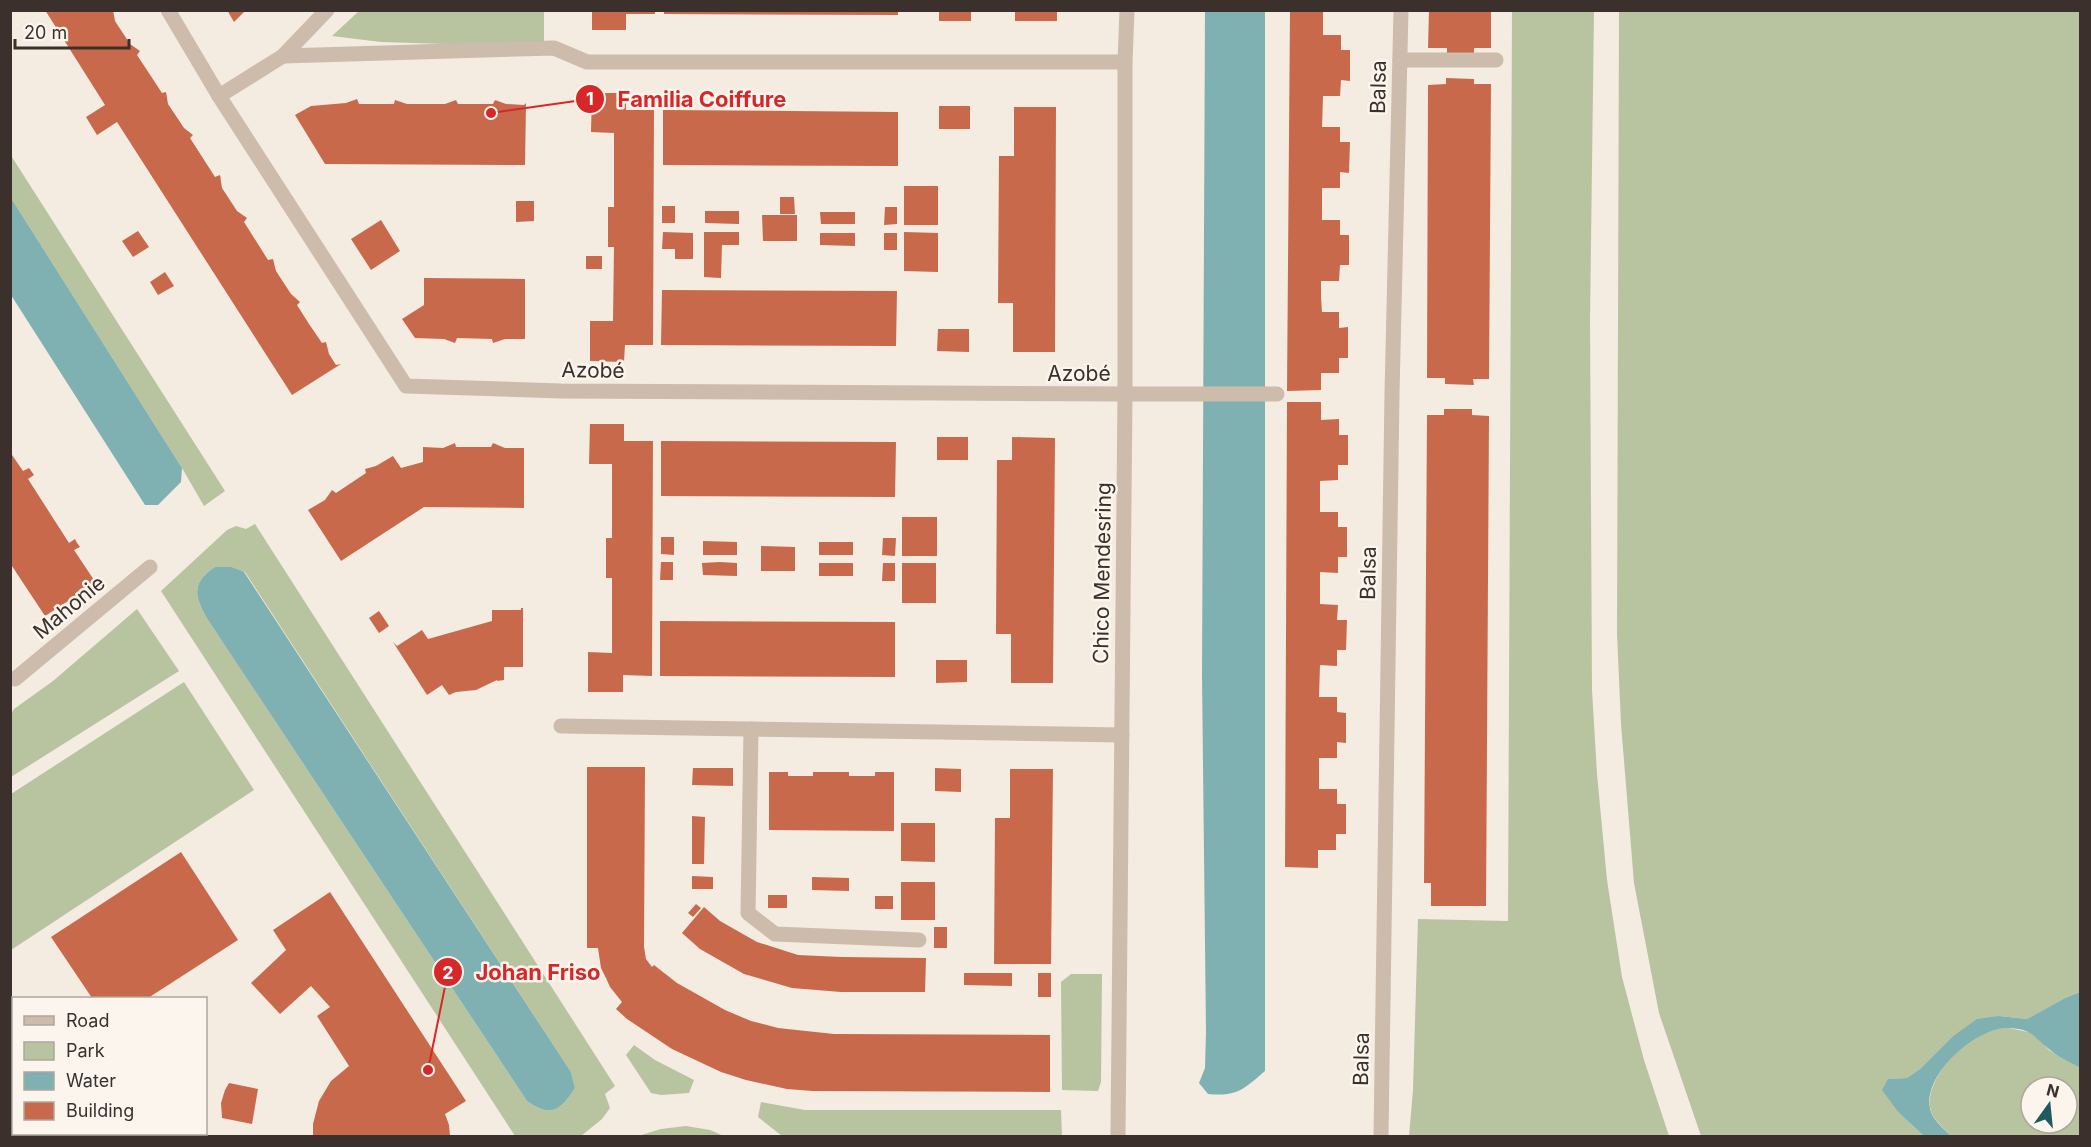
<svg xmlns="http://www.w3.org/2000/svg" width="2091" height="1147" viewBox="0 0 2091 1147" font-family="Inter,sans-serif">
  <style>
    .green { fill: #b8c4a0; fill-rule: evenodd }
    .water { fill: #7fb0b2 }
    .building { fill: #c8694b }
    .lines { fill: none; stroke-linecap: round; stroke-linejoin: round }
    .service { stroke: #cdbbac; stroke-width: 15 }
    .pedestrian { stroke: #cdbbac; stroke-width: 15 }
    .minor { stroke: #cdbbac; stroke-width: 15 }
    .tertiary { stroke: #cdbbac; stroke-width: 15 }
    .labels { text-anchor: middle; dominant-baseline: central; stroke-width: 5; stroke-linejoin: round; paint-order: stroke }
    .street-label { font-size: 21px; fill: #3b302b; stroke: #fbf5ee }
    .leader { fill: none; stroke: #d62828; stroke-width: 2 }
    .callout-dot { fill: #d62828; stroke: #fbf5ee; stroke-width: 2 }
    .mark-label { font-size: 18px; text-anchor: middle; font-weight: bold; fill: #fff }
    .callout-label { font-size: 22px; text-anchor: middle; font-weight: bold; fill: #d62828; stroke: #fbf5ee; stroke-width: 5; stroke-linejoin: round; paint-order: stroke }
  </style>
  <rect width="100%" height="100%" fill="#f4ebe1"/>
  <!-- green -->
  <g class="green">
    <polygon points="359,11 544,11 544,47 381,42 332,36"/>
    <polygon points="1512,11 1594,11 1590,320 1592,690 1597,774 1607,880 1622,977 1644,1060 1669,1136 1409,1136 1413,1090 1418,919 1508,921"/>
    <polygon points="1619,11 2080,11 2080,992 2065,998 2027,1019 1999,1016 1952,1037 1920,1069 1907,1078 1888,1079 1899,1113 1924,1136 1701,1136 1659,1013 1634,883 1621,724 1617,634"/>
    <polygon points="10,154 225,491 204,506 182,468 11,198"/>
    <path d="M255,524l360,562 -10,8 5,14 -8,11 -21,17h-66l-354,-545 66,-61 9,-4 10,3zM215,567l30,5 326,500 4,16c-15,23 -24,30 -48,13l-321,-484c-12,-22 -14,-35 9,-50z"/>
    <polygon points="137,609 179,671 11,777 11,714 14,709 53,681"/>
    <polygon points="184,682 254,790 11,950 11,794"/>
    <polygon points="1071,974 1102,974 1101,1082 1098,1091 1062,1090 1061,982"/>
    <path d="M2009,1028l24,5 16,17 31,18v68h-129c-6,-7 -18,-16 -20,-25 -9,-29 32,-73 59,-81 6,-2 13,-2 19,-2zM2031,1087h36v36h-36z"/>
    <polygon points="634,1045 655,1060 694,1080 689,1093 661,1095 651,1093 626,1055"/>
    <polygon points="761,1102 805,1110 1061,1110 1062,1136 782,1136 758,1117"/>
    <polygon points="686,1126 710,1130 724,1136 638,1136 661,1129"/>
  </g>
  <!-- water -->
  <g class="water">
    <path d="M1205,11h60v1060c-21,18 -28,26 -57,23l-9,-11 6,-15 1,-36 -4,-356z"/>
    <polygon points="11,198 182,468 181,482 158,505 145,505 11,295"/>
    <path d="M215,567h16l13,5 327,500 4,16c-15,23 -24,30 -48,13l-321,-484c-12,-22 -14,-35 9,-50z"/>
    <path d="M2080,992v76c-10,-6 -22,-11 -31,-19 -17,-13 -15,-19 -39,-21 -33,-3 -91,49 -79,84 2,8 14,18 20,24h-27l-25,-23 -17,-23 6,-11 19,-1 13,-9 32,-32 25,-18 22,-3 28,3 38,-21z"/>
  </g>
  <!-- building -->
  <g class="building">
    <polygon points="45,10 113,10 115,21 130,44 140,51 137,55 162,93 166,92 168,104 184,128 193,135 190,138 215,177 220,175 222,188 237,211 247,218 244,222 268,260 273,259 276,271 291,294 300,302 297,305 309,324 322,343 326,342 329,354 336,365 341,364 292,395 117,122 97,135 86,117 105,105"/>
    <polygon points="227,10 246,10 234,22"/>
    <polygon points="592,10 655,10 655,14 626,14 626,30 592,30"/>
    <polygon points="664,10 898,10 898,15 664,14"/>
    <rect x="939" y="10" width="32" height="11"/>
    <rect x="1015" y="10" width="42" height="11"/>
    <polygon points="1290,10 1323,10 1323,35 1341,35 1341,50 1350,50 1350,81 1341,80 1340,96 1323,96 1322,127 1340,127 1340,142 1350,142 1349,173 1340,172 1340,188 1322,188 1322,220 1340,220 1340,235 1349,235 1349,265 1340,265 1339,281 1321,281 1321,297 1322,312 1339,312 1339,328 1348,327 1348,358 1339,358 1339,373 1321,373 1321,390 1287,391"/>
    <polygon points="1429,10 1491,10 1491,48 1474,48 1474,54 1447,54 1447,48 1428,48"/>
    <polygon points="1446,78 1474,79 1474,84 1491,84 1489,379 1473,379 1474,385 1445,384 1445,378 1427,378 1428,85 1446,84"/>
    <polygon points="592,93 626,93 626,110 654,110 653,345 625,345 624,362 590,361 590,321 613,321 614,247 608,247 608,207 614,207 614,133 591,132"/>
    <polygon points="357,99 359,104 394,104 395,100 407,104 445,104 456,100 458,104 493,104 495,100 506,104 524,105 526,103 525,165 325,164 295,115 311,106 346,103"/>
    <rect x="939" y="106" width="31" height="23"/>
    <polygon points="1014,107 1056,107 1055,352 1013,352 1013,303 998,303 999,156 1014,156"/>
    <polygon points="663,110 898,112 898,166 663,165"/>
    <rect x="904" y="186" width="34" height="39"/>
    <polygon points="780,197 794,197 795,214 780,214"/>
    <polygon points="516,201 534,201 534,221 516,222"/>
    <rect x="662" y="206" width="13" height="17"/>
    <polygon points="885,207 897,207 897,224 884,225"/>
    <polygon points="705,211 739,211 739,224 705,223"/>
    <polygon points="820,212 855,212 855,224 821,224"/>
    <polygon points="762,215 797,215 797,241 763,241"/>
    <polygon points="381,220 400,251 371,270 351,239"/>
    <polygon points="138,231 149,247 133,257 122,241"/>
    <polygon points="663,232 693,233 693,259 675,259 675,249 662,249"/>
    <polygon points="704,232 739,232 739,245 722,245 721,278 704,277"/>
    <polygon points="904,232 938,233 938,272 904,271"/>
    <polygon points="820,233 855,233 855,246 820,245"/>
    <rect x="884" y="233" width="13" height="17"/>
    <rect x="586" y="256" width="16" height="13"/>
    <polygon points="165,272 174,286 158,295 150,282"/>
    <polygon points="424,278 525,279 525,339 505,339 493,343 492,339 457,338 455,343 444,339 415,338 402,319 424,305"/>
    <polygon points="662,290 897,291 896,346 661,345"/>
    <polygon points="938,329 969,329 969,352 937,351"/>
    <polygon points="1287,402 1321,402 1321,420 1339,419 1339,435 1348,435 1348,465 1338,465 1338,480 1320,481 1320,512 1338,512 1338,527 1347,527 1347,557 1338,557 1338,573 1320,572 1320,604 1338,605 1337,620 1347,620 1346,650 1337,650 1337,666 1320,665 1319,697 1337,697 1337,712 1346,713 1346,743 1337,742 1337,758 1319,758 1319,789 1337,789 1337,804 1346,804 1346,834 1336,834 1336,850 1318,850 1318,868 1285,867"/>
    <polygon points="1444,409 1472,409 1472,415 1489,416 1486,906 1431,906 1431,883 1424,883 1427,415 1444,415"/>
    <polygon points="590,424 624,424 624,441 653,441 652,676 623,675 623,692 588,692 588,652 612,653 612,578 606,578 606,538 612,538 612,464 589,464"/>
    <rect x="937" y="437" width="31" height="23"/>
    <polygon points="1012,437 1055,438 1053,683 1011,683 1011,634 996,634 997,460 1012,460"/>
    <polygon points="661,441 896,442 895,497 661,496"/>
    <polygon points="455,443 456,447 491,447 493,443 505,448 524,448 524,508 424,507 341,561 308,510 325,500 332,490 336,493 366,473 365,469 376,466 393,456 401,468 423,462 423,447 443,448"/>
    <polygon points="10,452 23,471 29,468 34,475 28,479 69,543 75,539 77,543 80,547 74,550 96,583 45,616 10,563"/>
    <rect x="902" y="517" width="35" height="39"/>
    <polygon points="661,537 674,537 674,555 661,554"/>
    <polygon points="883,538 896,538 895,556 882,555"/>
    <polygon points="703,541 737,542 737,555 703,555"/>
    <rect x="819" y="542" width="34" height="13"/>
    <polygon points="761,546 795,547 795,571 761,571"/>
    <polygon points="661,562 673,562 673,580 660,580"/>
    <polygon points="720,562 737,563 737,576 703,575 702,563"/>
    <rect x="819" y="563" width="34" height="13"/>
    <polygon points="883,563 895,563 895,581 882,581"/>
    <rect x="902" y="563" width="34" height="40"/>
    <polygon points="521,608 523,608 523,667 504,667 504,680 497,681 497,680 476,690 456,692 449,695 442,685 427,695 393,642 397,646 422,630 428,639 492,621 492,610 521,610"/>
    <polygon points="379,611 389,626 379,633 369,618"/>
    <polygon points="660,621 895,622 895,677 660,676"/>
    <polygon points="936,660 967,660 967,682 936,683"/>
    <polygon points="587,767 645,767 644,947 646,959 652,967 654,965 677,983 725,1010 751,1021 778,1028 834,1034 1050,1035 1050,1092 813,1091 787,1089 746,1080 721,1072 672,1049 627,1019 616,1009 622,1002 610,987 606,978 601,968 598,948 587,948"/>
    <polygon points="693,768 733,768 733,786 692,785"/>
    <polygon points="935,768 961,769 961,792 935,791"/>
    <polygon points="1010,769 1053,769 1051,964 994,964 995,818 1010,818"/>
    <polygon points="769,772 788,772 788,776 813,776 813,772 849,772 849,776 875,776 875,772 894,772 894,831 769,830"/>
    <polygon points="692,816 705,817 704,864 692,864"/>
    <polygon points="901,823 935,823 935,862 901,861"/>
    <polygon points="181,852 238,940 148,998 92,998 51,937"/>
    <polygon points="692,876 713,877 713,889 692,889"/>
    <polygon points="812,877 849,878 849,891 812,890"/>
    <rect x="901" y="882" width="34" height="38"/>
    <polygon points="330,892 466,1101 445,1114 449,1125 450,1136 313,1136 313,1124 319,1101 331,1081 349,1066 317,1016 330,1007 311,986 280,1014 251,983 286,950 273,930"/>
    <rect x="768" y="895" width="19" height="13"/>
    <rect x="875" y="896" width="18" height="13"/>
    <polygon points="696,904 701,908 693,917 688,913"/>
    <polygon points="704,907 720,921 757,942 798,955 841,957 926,958 925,992 841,992 792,988 744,974 700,949 682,933"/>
    <rect x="934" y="927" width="13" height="21"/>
    <polygon points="964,973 1012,973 1012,986 964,985"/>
    <rect x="1038" y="973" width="13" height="24"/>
    <polygon points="14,1083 14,1134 70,1134 72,1136 10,1136 10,1085"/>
    <polygon points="229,1083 258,1089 252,1124 222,1118 221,1103 225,1090"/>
  </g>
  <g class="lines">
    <!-- service -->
    <polyline class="service" points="751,729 748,913 775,934 919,940"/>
    <!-- pedestrian -->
    <g class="pedestrian">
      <polyline points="1400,60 1496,60"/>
      <polyline points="1125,394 1277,394"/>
    </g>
    <!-- minor -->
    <g class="minor">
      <polyline points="168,10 219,96 406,386 561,391 1125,394"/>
      <polyline points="283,56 554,48 587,62 1125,62"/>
      <polyline points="219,96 283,56 327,10"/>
      <polyline points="15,679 150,567"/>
      <polyline points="561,726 1122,735"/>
      <polyline points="1381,1136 1392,394 1401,10"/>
    </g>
    <!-- tertiary -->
    <polyline class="tertiary" points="1118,1136 1125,394 1125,62 1127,10"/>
  </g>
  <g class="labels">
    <!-- street labels -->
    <g class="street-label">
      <text transform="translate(1378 87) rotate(-89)">Balsa</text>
      <text transform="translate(593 370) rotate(1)">Azobé</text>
      <text x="1079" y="373">Azobé</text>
      <text transform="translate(1102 573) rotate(-89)">Chico Mendesring</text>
      <text transform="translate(1368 573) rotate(-89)">Balsa</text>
      <text transform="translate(69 607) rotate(-40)">Mahonie</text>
      <text transform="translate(1361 1059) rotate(-89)">Balsa</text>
    </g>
  </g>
  <!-- callouts -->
  <path class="leader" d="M491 113L590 99M428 1070L448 972"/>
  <g class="callout-dot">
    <circle cx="491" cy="113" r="6"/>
    <circle cx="428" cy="1070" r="6"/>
    <circle cx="590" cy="99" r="15"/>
    <circle cx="448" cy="972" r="15"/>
  </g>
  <g class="mark-label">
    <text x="590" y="105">1</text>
    <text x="448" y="979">2</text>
  </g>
  <g class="callout-label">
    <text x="702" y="107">Familia Coiffure</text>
    <text x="538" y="980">Johan Friso</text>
  </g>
  <!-- border -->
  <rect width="2091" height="1147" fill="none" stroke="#3b302b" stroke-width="24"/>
  <!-- legend -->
  <rect x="12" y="997" width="195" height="138" fill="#fbf5ee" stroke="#aea6a0" stroke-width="1.5"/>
  <rect x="24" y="1016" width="30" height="9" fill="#cdbbac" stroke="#aea6a0" stroke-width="1.5"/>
  <text x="66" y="1027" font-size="18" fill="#3b302b">Road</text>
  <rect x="24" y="1042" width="30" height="18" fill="#b8c4a0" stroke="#aea6a0" stroke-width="1.5"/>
  <text x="66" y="1057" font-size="18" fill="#3b302b">Park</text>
  <rect x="24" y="1072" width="30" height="18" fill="#7fb0b2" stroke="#aea6a0" stroke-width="1.5"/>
  <text x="66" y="1087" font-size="18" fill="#3b302b">Water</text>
  <rect x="24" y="1102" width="30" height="18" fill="#c8694b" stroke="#aea6a0" stroke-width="1.5"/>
  <text x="66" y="1117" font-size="18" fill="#3b302b">Building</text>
  <!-- north arrow -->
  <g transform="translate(2049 1105) rotate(15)"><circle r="28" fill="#fbf5ee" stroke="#aea6a0" stroke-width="1.5"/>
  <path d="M0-4.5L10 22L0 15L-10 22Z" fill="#1f5a5e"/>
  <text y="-9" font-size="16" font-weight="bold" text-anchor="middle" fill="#3b302b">N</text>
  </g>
  <!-- scale -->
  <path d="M15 39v9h114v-9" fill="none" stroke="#3b302b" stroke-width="3"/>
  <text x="24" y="39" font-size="18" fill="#3b302b" stroke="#fbf5ee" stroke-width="4.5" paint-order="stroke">20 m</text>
</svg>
